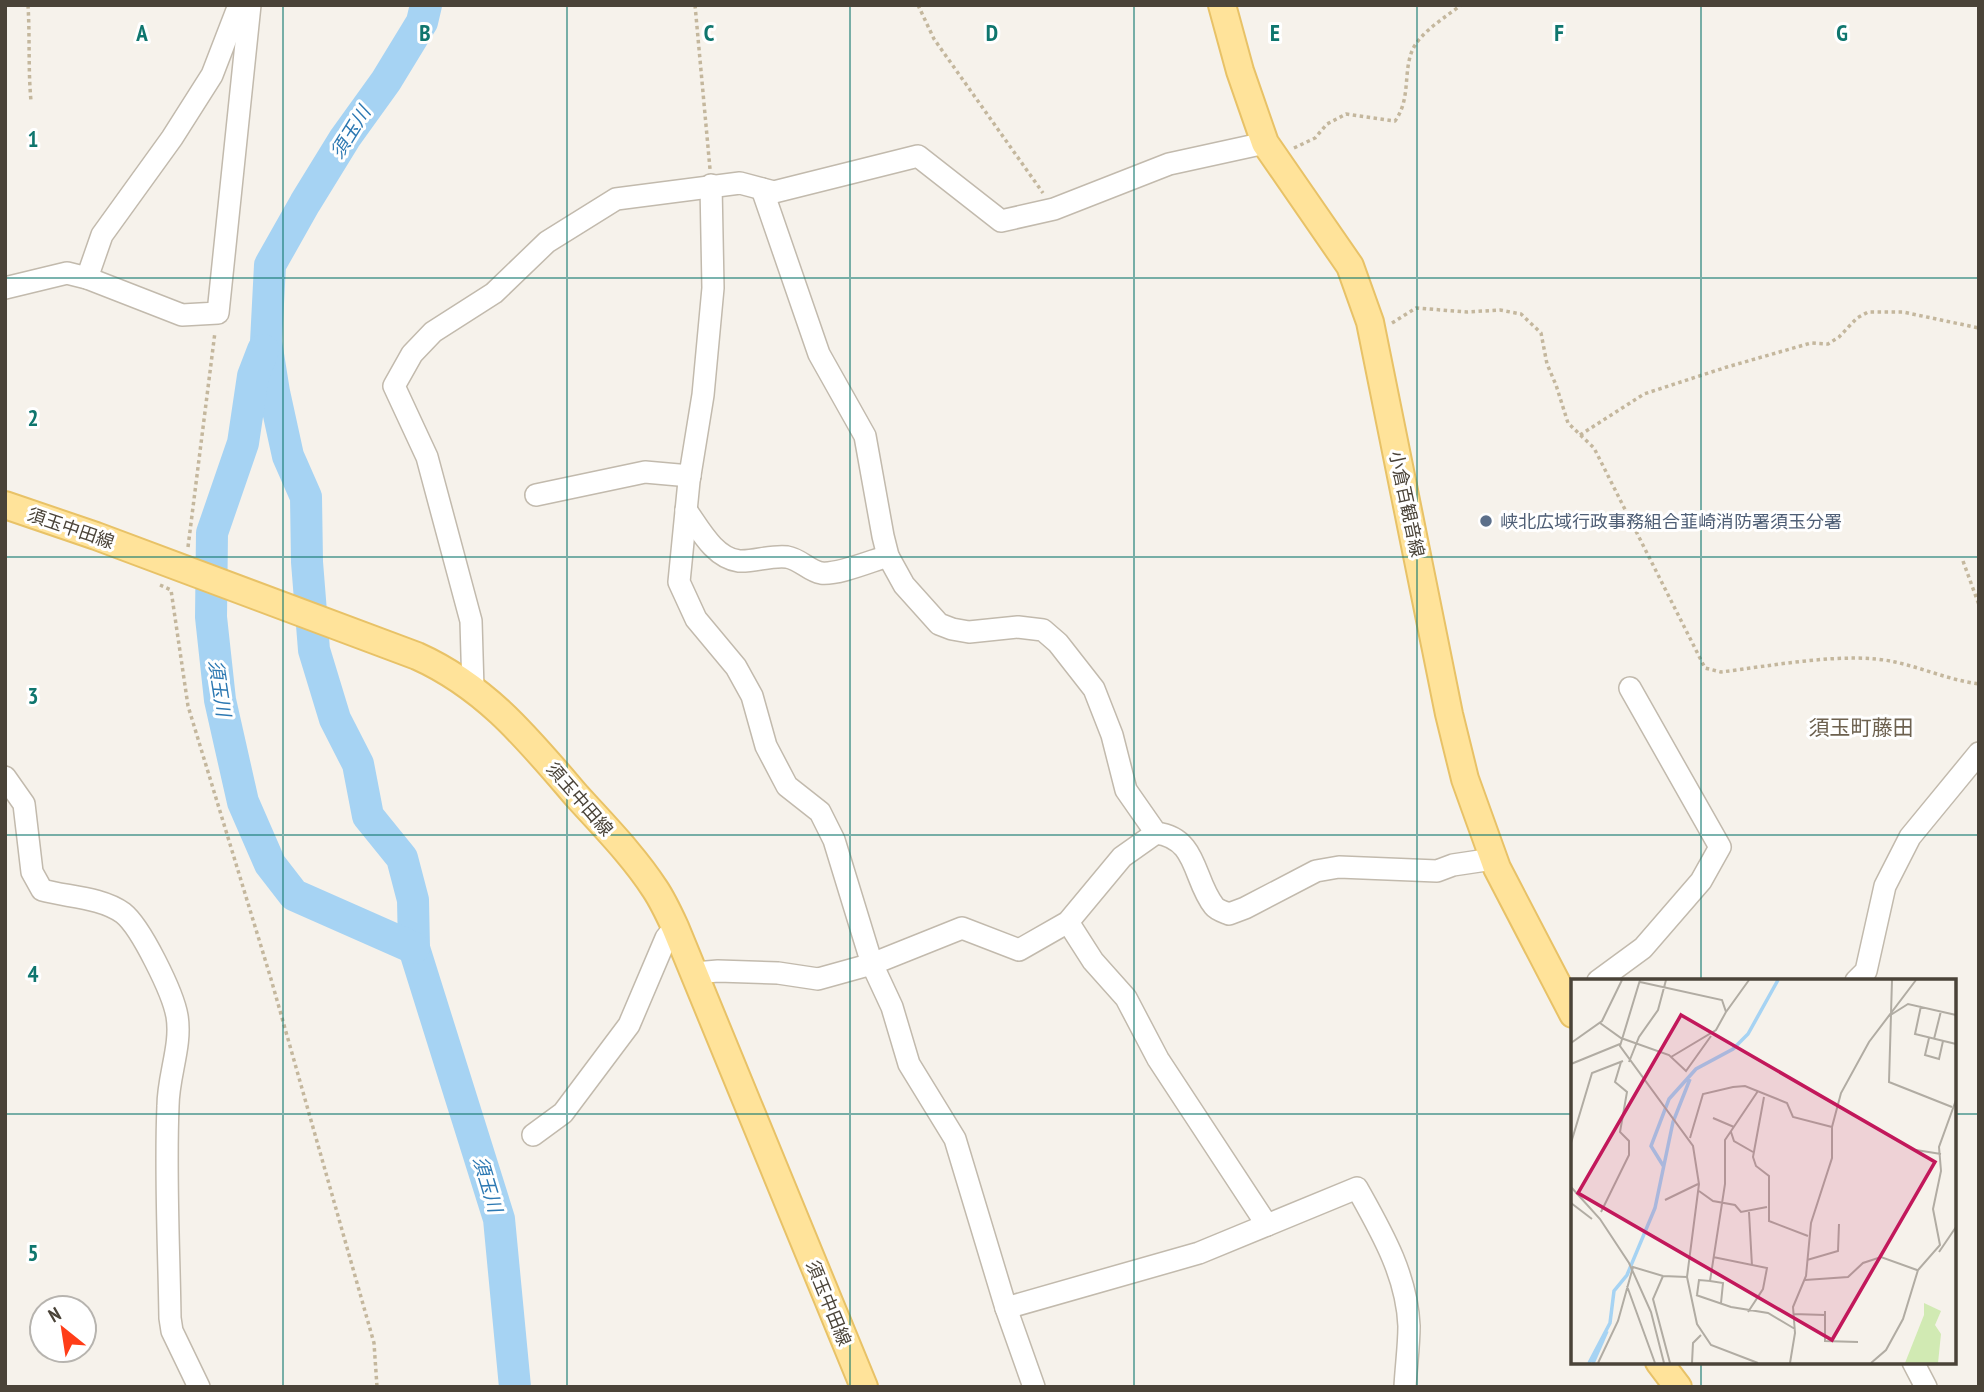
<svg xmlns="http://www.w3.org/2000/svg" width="1984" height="1392" viewBox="0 0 1984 1392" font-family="'PT Sans Narrow','Noto Sans JP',sans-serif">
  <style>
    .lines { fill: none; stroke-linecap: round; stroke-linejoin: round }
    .river { stroke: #a6d3f3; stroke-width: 32 }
    .minor-casing { stroke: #c2baad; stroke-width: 24 }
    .major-casing { stroke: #e8c267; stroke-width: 30 }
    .path { stroke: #c4b79d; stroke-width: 3.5; stroke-dasharray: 3.5 3.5; stroke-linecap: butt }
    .minor { stroke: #fff; stroke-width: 21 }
    .major { stroke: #ffe39a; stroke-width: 26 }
    .grid { fill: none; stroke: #0f766e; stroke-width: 2; stroke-opacity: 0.55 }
    .service-dot { fill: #5c6f8a; stroke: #fff; stroke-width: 2.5 }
    .labels { text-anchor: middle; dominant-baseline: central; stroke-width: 6; stroke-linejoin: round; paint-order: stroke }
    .street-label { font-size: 18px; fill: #4a4338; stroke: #fff }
    .service-label { font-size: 18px; fill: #4e5e75; stroke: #fff; text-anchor: start }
    .water-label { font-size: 19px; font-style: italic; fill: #2c78b2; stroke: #fff }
    .quarter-label { font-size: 21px; fill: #6d614f; stroke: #fff }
    .inset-river { fill: none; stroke: #a6d3f3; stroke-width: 3.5 }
    .inset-road { fill: none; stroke: #b1aca3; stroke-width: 2 }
    .view { fill: #c2185b; fill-opacity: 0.15; stroke: #c2185b; stroke-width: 3.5 }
    .inset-edge { fill: none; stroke: #4a4338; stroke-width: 3.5 }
    .grid-label { font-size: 23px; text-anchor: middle; font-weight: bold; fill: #0f766e; stroke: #fff; stroke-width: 6; stroke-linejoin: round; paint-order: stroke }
  </style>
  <rect width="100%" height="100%" fill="#f6f2eb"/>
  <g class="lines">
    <!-- river -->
    <g class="river">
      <polyline points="426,5 422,22 386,81 345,138 305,203 270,265 266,342 274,392 288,456 306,497 307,562 314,650 335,719 358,764 368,816 402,858 413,900 414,948 499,1219 515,1387"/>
      <polyline points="263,350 253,376 243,443 212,533 211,617 220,700 243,802 270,864 294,895 414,948"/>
    </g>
    <defs>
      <g id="minor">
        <polyline points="711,185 713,288 703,395 689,481 679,582 696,619 736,667 752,696 766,746 787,786 820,812 834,840 872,964 892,1007 909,1064 955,1139 1006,1308 1034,1387"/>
        <path d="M762,189l57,165 46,82 18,100 5,20 16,29 35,39 13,5 17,3 49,-5 25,3 15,13 36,46 18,46 14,55 30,43c42,5 37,47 58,73 3,4 10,6 15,8l16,-6 71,-37 23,-4 98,4 16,-6 40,-6"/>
        <polyline points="87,278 102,235 172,138 212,75 239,5"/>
        <polyline points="5,288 67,273 87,278 182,315 218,313 250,5"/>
        <polyline points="536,495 645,472 690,476"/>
        <path d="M686,510c13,18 28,48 53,51 15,1 32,-6 48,-4 13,2 22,14 34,16 17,2 50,-12 67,-17"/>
        <polyline points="473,689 471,621 427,457 394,386 412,354 433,332 494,293 547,242 616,199 740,183 774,192 918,156 1001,221 1054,209 1169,164 1265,143"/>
        <path d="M5,777l19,27 8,68 10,18c25,7 59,7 81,23 18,14 50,80 54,103 5,29 -9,60 -9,90 -3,70 1,142 2,212l2,13 27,56"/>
        <polyline points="1068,922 1093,961 1126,998 1158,1059 1267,1225"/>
        <polyline points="695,973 718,971 778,973 818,979 872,964 962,928 1019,950 1068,922 1122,857 1156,833"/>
        <polyline points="1598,981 1643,948 1701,881 1720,847 1630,688"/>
        <polyline points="1856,981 1866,971 1885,886 1910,837 1979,753"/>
        <polyline points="533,1135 563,1113 629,1025 666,938 675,927"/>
        <path d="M1006,1308l193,-55 158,-65c24,43 50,87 52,138 0,20 -3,41 -4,61"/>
        <polyline points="1913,1362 1926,1387"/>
      </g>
      <g id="major">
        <polyline points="1222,5 1240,71 1265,143 1350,266 1370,322 1449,714 1465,779 1497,868 1573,1014"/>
        <path d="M5,505l91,31 321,120c69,31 111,83 159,139 27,30 57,60 79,94 8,12 14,25 20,38l189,460"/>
        <polyline points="1659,1362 1678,1387"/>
      </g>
    </defs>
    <!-- minor casing -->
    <use href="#minor" class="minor-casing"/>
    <!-- major casing -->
    <use href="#major" class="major-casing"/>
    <!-- path -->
    <g class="path">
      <path d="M28,5c2,33 0,64 3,96"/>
      <polyline points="695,5 710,169"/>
      <polyline points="918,5 934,39 1043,193"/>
      <path d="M1294,148l21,-10 12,-14 19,-10 49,7c16,-22 8,-48 17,-70 8,-19 34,-34 49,-46"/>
      <path d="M1392,323l24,-15 51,4 33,-2 21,4 20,19 6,31 9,21 12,38 26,25 111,220 16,4c50,-6 126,-21 174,-10 28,6 54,18 84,22"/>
      <polyline points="1580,435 1644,394 1727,367 1811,343 1828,344 1839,337 1857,318 1868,312 1903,312 1979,328"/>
      <polyline points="188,547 215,332"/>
      <polyline points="1963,561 1979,605"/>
      <polyline points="160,585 171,590 188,706 271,979 374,1343 377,1387"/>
    </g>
    <!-- minor -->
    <use href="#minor" class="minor"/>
    <!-- major -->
    <use href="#major" class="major"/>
  </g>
  <!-- grid -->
  <path class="grid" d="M283,5v1382M567,5v1382M850,5v1382M1134,5v1382M1417,5v1382M1701,5v976M5,278h1974M5,557h1974M5,835h1974M5,1114h1568M1954,1114h25M1701,1362v25"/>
  <!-- markers -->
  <circle class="service-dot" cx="1486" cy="521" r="7"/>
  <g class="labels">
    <!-- street labels -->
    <g class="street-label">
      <text transform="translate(1407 504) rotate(78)">小倉百観音線</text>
      <text transform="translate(71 528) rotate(19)">須玉中田線</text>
      <text transform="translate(580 799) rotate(49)">須玉中田線</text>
      <text transform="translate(829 1303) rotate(68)">須玉中田線</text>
    </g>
    <!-- service labels -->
    <g class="service-label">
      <text x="1500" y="521">峡北広域行政事務組合韮崎消防署須玉分署</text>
    </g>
    <!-- water labels -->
    <g class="water-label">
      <text transform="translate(350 132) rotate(-58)">須玉川</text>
      <text transform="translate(220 688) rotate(81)">須玉川</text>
      <text transform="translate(488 1184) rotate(73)">須玉川</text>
    </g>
    <!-- quarter labels -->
    <g class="quarter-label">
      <text x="1861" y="727">須玉町藤田</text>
    </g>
  </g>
  <!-- overview -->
  <g transform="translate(1571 979)">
    <rect width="385" height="385" fill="#f6f2eb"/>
    <path d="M353,324l17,8 -6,14 6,9 -3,29h-33l19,-48z" fill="#d1eab3"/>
    <path class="inset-river" d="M93,188l-13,-21 18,-47 27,-30 37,-20 15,-15 30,-54M18,384l21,-40 4,-32 13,-16 28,-67 18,-86 17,-43M22,384l14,-32"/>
    <path class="inset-road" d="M69,1l-20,66 73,100 6,38 -12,93 10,47 14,21 47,18M321,1l-3,102 63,25M69,3l82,18 4,12 -10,18 -45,27M350,27l-6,28 41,10M155,33l23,-32M318,37l19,-12 48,11M29,44l21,15 48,17 17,16 25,-35M358,59l-4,17 14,4 4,-18M363,60l7,-28M0,64l31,-22 20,-41M58,83l10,-25 19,-27 8,-30M0,85l49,-20M193,118l-11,60 3,9 13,10v45l39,15M142,139l21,9M160,153l3,9 19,11M119,159l13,-44 30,-7 12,-1 42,17 6,14 39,10M0,164l21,-70 31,-12M345,171l25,4M0,208l29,32 29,44 22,49 13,51M128,212l14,10 22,4 6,7 26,-5M94,221l33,-16M0,224l21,16M30,233l28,-57v-14l-9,-9 7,-40 -12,-10 6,-20M178,233l3,54M368,273l17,-25M142,278l54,11 -4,21 -15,23M236,281l31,-9 1,-27M92,297l-10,23 17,64M234,301l43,-3 15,-14 18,-6 36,13M139,302l13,2 -2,20M56,307l28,77M125,316l35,12 37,6 27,16M126,316l2,-15 11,1 15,-97v-44l33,-49M254,332v30l33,1M222,335l32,1M27,384l20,-42 15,-54 30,9 24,1M121,384l1,-20 8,-8M219,384l5,-30 -2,-26 13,-31 5,-53 21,-65v-31l9,-34 28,-51 47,-62M300,384l15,-13 17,-31 15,-49 22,-25 -7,-36 8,-38 -2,-24 17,-47"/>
    <path class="view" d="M110,36l254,147 -103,178 -254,-147z"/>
    <rect width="385" height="385" class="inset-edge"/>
  </g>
  <g class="grid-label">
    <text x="142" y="41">A</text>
    <text x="425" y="41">B</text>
    <text x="709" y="41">C</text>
    <text x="992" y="41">D</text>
    <text x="1275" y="41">E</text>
    <text x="1559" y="41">F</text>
    <text x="1842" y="41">G</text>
    <text x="33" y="147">1</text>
    <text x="33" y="426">2</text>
    <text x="33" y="704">3</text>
    <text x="33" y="982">4</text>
    <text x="33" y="1261">5</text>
  </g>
  <!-- border -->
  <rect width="1984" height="1392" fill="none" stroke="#4a4338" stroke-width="14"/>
  <!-- north arrow -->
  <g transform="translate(63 1329) rotate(330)"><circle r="33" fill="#ffffff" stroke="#b7b4af" stroke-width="2"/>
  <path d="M0-5L12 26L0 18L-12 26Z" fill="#ff3d18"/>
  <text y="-10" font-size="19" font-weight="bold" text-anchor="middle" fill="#4a4338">N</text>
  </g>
</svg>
